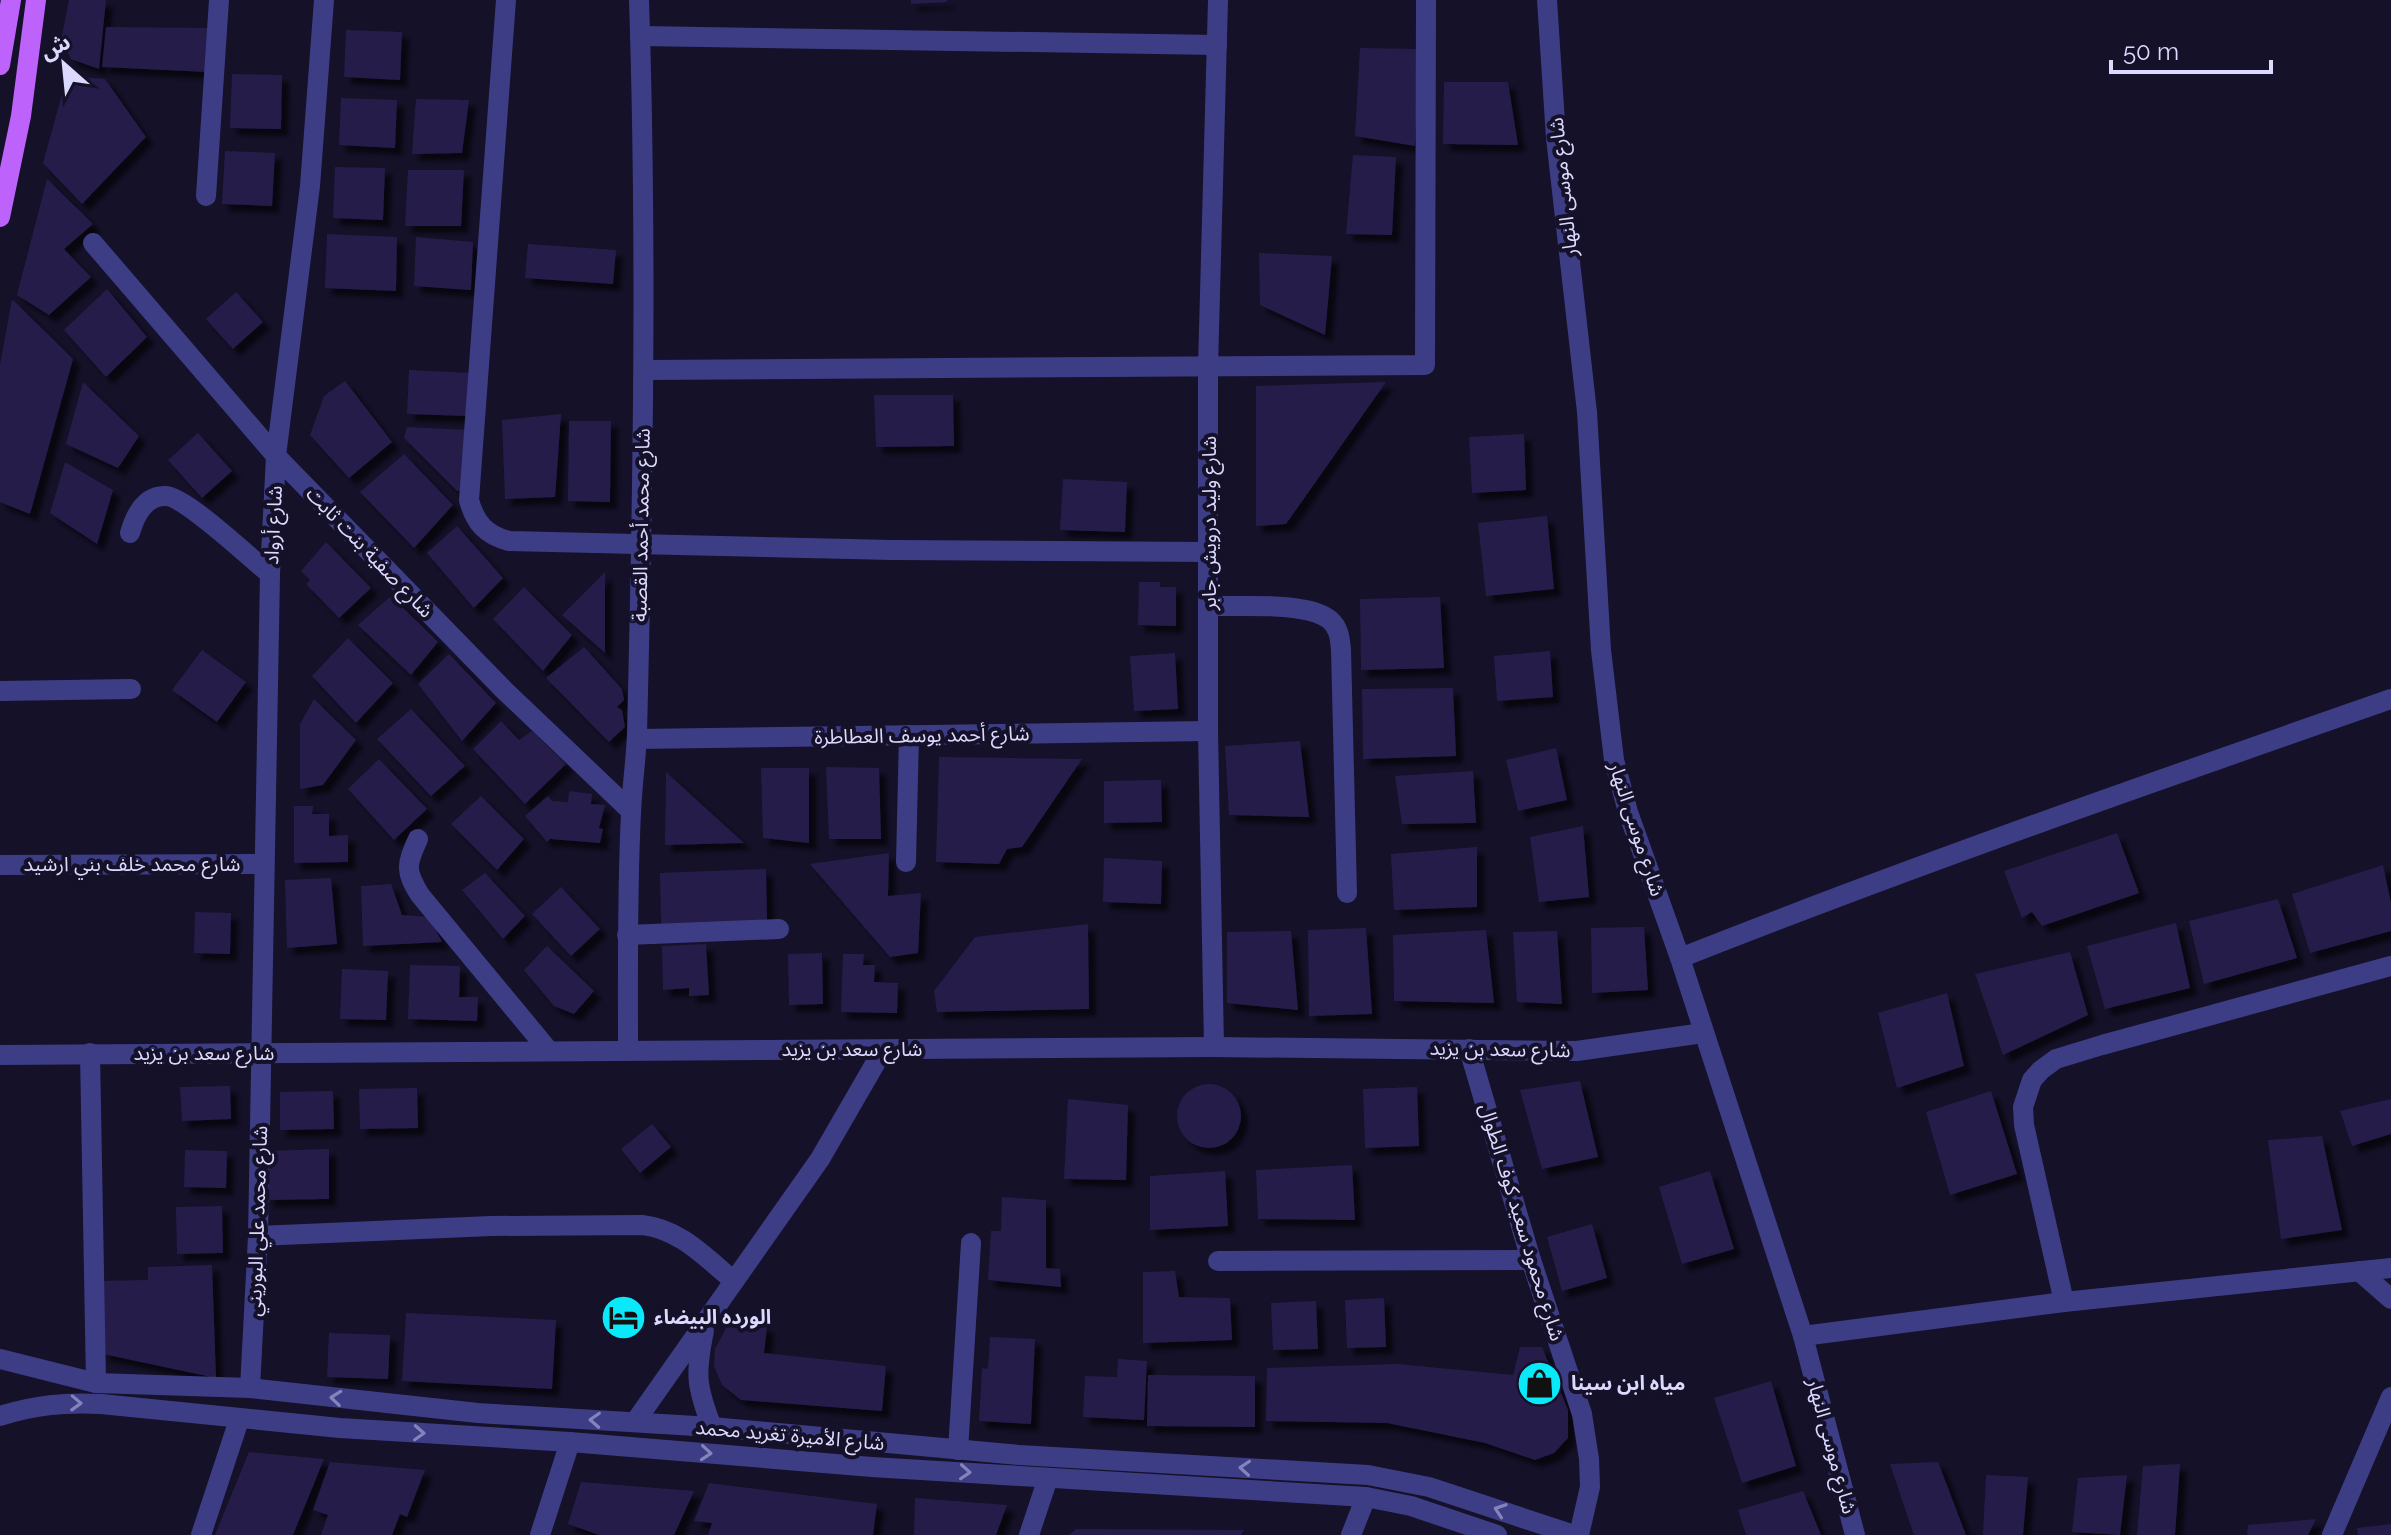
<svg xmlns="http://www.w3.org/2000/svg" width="2391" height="1535" viewBox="0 0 2391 1535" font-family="Raleway,'Noto Sans Arabic',sans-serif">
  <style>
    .building { fill: #251d49; filter: url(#shadow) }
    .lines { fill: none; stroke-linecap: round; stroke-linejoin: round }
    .minor { stroke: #3d3d86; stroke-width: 20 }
    .major { stroke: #bd63fb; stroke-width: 20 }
    .oneway { stroke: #8583bc }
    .labels { text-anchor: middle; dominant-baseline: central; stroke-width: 8; stroke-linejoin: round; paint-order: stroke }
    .street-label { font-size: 20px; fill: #dcd9fe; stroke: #141128 }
    .poi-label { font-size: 20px; font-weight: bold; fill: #dcd9fe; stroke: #141128; text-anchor: start }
  </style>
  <defs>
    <filter id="shadow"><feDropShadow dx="7" dy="7" stdDeviation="2" flood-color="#0009"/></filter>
  </defs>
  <rect width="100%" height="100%" fill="#141128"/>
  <!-- building -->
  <g class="building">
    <polygon points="69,0 106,0 99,69 71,59 61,40"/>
    <polygon points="911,0 947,0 947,2 911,4"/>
    <polygon points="106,27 209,28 207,72 102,67"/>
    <polygon points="346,30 402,32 400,80 344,77"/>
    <polygon points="1360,48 1418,49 1415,146 1355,136"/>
    <polygon points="232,74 282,75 281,129 230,128"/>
    <polygon points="67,76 105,79 146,137 82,204 43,163"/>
    <polygon points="1444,82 1508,82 1518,145 1443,144"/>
    <polygon points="341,98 397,100 395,148 339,145"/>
    <polygon points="416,99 469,100 462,153 412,154"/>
    <polygon points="225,151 275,153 272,206 222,204"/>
    <polygon points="1353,155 1396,157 1392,235 1346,234"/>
    <polygon points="335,167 385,168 383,220 333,218"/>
    <polygon points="408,170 464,170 461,226 405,226"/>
    <polygon points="47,179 93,224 64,249 91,277 49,315 17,295"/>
    <polygon points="327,234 397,237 396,291 325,288"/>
    <polygon points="416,237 473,242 471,290 414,286"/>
    <polygon points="528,244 616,250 613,284 525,278"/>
    <polygon points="1259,253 1332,256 1325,335 1260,305"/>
    <polygon points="107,289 147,337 106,377 64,330"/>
    <polygon points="236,292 263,322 233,349 206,319"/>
    <polygon points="12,299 73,359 30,514 0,502 0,365"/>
    <polygon points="409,370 471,373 468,416 407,414"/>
    <polygon points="345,381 392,442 349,478 310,435 324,396"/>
    <polygon points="83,382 139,436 118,468 66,444"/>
    <polygon points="1386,382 1286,524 1256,526 1256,386"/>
    <polygon points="874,395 953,395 954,446 876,447"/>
    <polygon points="561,414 555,497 505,499 502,420"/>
    <polygon points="569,421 611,421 610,502 568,501"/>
    <polygon points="407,427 467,430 464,490 457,491 404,438"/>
    <polygon points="198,433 232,471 202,498 168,460"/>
    <polygon points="1524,434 1526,490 1472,493 1469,437"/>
    <polygon points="404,454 453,505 414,548 360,492"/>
    <polygon points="65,462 113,490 97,544 50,513"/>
    <polygon points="1063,479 1127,482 1125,532 1060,530"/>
    <polygon points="1547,516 1554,589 1486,596 1478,523"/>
    <polygon points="457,526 503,578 474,608 427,553"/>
    <polygon points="326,542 371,588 339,618 306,584 310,580 301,571"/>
    <polygon points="605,572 605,653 562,615"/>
    <polygon points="1139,582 1160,582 1160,587 1176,587 1176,626 1138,625"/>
    <polygon points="524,587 572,635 543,671 493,619"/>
    <polygon points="391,596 438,642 411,675 358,625"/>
    <polygon points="1440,597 1444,668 1361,670 1360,599"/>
    <polygon points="348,638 393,683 356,723 312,676"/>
    <polygon points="584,647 622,689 624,700 617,707 622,710 625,727 609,742 546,678"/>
    <polygon points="202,650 246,682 217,722 172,690"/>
    <polygon points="1550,651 1553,697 1497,701 1494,656"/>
    <polygon points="1175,653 1178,709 1134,711 1130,656"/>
    <polygon points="449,654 496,703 462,741 418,684"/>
    <polygon points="1453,688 1456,756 1363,759 1362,689"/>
    <polygon points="314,699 356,740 323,785 300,789 300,724"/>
    <polygon points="411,709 465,766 431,796 377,739"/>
    <polygon points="501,721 519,740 532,731 566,764 525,804 473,749"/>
    <polygon points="1300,741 1309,817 1229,815 1225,746"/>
    <polygon points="1556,748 1567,800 1518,811 1506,760"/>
    <polygon points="939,757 1082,759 1022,847 1007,849 999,864 936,862"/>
    <polygon points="379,759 427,809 394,840 348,789"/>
    <polygon points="826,767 879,768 881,839 829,839"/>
    <polygon points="761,768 809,768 809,843 763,838"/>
    <polygon points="1473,771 1476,823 1402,824 1395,776"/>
    <polygon points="666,772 744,843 665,845"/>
    <polygon points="1161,780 1162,822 1104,823 1104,781"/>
    <polygon points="569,791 592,794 591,804 605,805 599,828 603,829 600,843 550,839 547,842 525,816 548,796 552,801 568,802"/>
    <polygon points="481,796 524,839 497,870 451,824"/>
    <polygon points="294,806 313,806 312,814 329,814 329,836 348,835 348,862 294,863"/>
    <polygon points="1583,826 1589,897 1539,902 1530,837"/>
    <polygon points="2117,833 2139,893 2042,926 2032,912 2022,918 2004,871"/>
    <polygon points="1477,847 1477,907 1394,910 1391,854"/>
    <polygon points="889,853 888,896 921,893 918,953 890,957 810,864"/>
    <polygon points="1104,858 1162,861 1161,904 1103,902"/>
    <polygon points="2383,865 2391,903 2391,931 2310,953 2292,894"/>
    <polygon points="766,869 767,921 661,924 660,873"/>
    <polygon points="485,873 525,916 503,939 462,890"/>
    <polygon points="331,878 337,944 287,948 285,880"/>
    <polygon points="391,884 402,915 429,917 442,942 363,946 361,886"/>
    <polygon points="561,887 600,929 571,956 532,914"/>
    <polygon points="2278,899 2297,958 2204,984 2189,921"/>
    <polygon points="195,912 231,913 230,954 194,953"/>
    <polygon points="2176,923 2190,988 2105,1009 2087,946"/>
    <polygon points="1088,924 1089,1009 937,1012 934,991 975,937"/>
    <polygon points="1644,927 1648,990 1592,993 1591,928"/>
    <polygon points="1366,928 1372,1014 1309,1016 1308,930"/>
    <polygon points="1486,930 1494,1003 1394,1001 1393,935"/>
    <polygon points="1291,931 1298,1010 1227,1003 1227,932"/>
    <polygon points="1557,931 1562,1004 1517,1002 1513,932"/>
    <polygon points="706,944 709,995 689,996 689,988 663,990 662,946"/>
    <polygon points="547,946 594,991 574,1014 554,1006 524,970"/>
    <polygon points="2070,952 2088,1015 2003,1055 1975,974"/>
    <polygon points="822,953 823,1004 789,1005 788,954"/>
    <polygon points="843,954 864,954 863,965 875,965 874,982 898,983 897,1013 841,1012"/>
    <polygon points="410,965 460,966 459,997 478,997 477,1021 408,1019"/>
    <polygon points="342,969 388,971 386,1020 340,1019"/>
    <polygon points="1947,993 1964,1066 1897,1088 1878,1013"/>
    <polygon points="1580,1081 1598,1157 1542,1169 1520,1090"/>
    <circle cx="1209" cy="1116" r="32"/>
    <polygon points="230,1086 231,1119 182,1121 180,1087"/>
    <polygon points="1417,1087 1419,1146 1365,1148 1363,1089"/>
    <polygon points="417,1088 418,1128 360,1129 359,1089"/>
    <polygon points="333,1091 334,1129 280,1130 280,1092"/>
    <polygon points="1991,1091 2017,1174 1950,1195 1926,1112"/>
    <polygon points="1068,1099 1128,1105 1126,1180 1064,1179"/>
    <polygon points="2391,1099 2391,1134 2352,1146 2340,1111"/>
    <polygon points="652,1124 671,1147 640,1173 621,1149"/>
    <polygon points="2322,1136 2342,1230 2281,1239 2268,1140"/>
    <polygon points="329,1149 329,1199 267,1200 266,1151"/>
    <polygon points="185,1150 227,1151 226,1188 184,1187"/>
    <polygon points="1352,1165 1355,1220 1258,1219 1256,1170"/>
    <polygon points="1225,1171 1228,1226 1150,1230 1150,1176"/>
    <polygon points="1710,1171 1734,1249 1682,1264 1659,1187"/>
    <polygon points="1002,1197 1046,1200 1046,1268 1060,1269 1061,1287 988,1280 991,1231 1001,1231"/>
    <polygon points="222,1206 223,1253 177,1254 176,1207"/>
    <polygon points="1592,1224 1607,1278 1562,1291 1547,1237"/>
    <polygon points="212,1265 216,1378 103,1354 98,1281 148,1280 148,1267"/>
    <polygon points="1175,1271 1179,1297 1230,1298 1232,1340 1143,1343 1143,1272"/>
    <polygon points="1384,1298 1386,1347 1347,1348 1345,1300"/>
    <polygon points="1316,1301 1318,1349 1273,1350 1271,1303"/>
    <polygon points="406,1313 556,1320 552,1389 402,1381"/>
    <polygon points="730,1321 767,1326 764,1353 886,1366 882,1411 741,1400 722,1385 714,1366 715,1349"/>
    <polygon points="329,1333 390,1335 388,1379 327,1377"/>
    <polygon points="990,1337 1035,1339 1031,1424 979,1421 982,1368 988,1369"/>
    <polygon points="1520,1347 1542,1347 1568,1410 1568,1438 1554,1453 1535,1460 1485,1443 1387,1423 1266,1421 1267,1368 1397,1364 1513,1375"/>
    <polygon points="1118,1359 1147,1361 1144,1420 1083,1417 1085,1376 1117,1377"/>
    <polygon points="1148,1375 1255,1376 1255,1427 1147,1426"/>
    <polygon points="1771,1381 1796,1466 1742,1483 1714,1398"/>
    <polygon points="249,1452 324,1459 293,1535 215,1535"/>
    <polygon points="330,1462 425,1470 407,1517 400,1514 392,1535 321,1535 328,1515 313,1510"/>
    <polygon points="1938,1462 1966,1535 1914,1535 1890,1464"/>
    <polygon points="2180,1464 2175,1535 2137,1535 2143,1466"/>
    <polygon points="1986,1475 2028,1477 2023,1535 1983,1535"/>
    <polygon points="2127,1475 2120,1535 2072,1532 2078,1478"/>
    <polygon points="581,1482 694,1491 674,1535 599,1535 568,1524"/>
    <polygon points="709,1483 877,1504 873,1535 708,1535 712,1523 694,1521"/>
    <polygon points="1803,1491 1821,1535 1746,1535 1738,1510"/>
    <polygon points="915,1498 1007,1505 996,1535 914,1535"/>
    <polygon points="2316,1519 2308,1535 2247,1535 2248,1525"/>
    <polygon points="2391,1524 2391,1535 2358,1535 2357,1528"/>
    <polygon points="1076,1529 1244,1530 1241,1535 1069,1535"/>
  </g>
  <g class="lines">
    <!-- minor -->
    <g class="minor">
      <path d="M506,0l-37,500c6,23 17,35 40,41l384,9 315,2"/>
      <polyline points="1547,0 1556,138 1587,412 1601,650 1614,760 1628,812 1680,958 1803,1336 1855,1535"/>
      <polyline points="640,36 1217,45"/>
      <polyline points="206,196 219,0"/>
      <polyline points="93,243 276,456 504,690 631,811"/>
      <polyline points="645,370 1425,365 1426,0"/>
      <path d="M130,533c5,-17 15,-38 36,-37 20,1 85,63 104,78"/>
      <path d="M1209,606c30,1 98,-5 121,14 9,8 10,18 11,30l6,243"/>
      <polyline points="0,691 131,689"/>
      <polyline points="637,739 1208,731"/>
      <path d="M418,839c-12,26 -13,32 2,56l129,156"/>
      <polyline points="906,862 909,735"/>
      <polyline points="0,865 264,864"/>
      <polyline points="627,935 779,929"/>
      <path d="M1680,958c235,-93 473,-176 711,-259"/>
      <polyline points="1214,1047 1208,731 1208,367 1218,0"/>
      <path d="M628,1049c0,-79 -1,-158 3,-236 1,-27 5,-53 6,-79 6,-245 10,-489 2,-734"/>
      <polyline points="1469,1049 1531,1260 1582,1414 1589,1459 1590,1487 1579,1535"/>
      <polyline points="90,1053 96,1383"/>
      <polyline points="0,1055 1214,1047 1577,1051 1703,1033"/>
      <path d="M258,1236l233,-10 151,-1c38,4 63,32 92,56"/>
      <polyline points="1218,1261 1531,1260"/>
      <polyline points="2359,1271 2391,1299"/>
      <polyline points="2064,1302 2024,1125 2023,1107 2032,1080 2041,1070 2056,1059 2102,1045 2391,966"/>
      <path d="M704,1331c-9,43 -8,55 8,96"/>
      <polyline points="1803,1336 2064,1302 2391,1268"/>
      <polyline points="0,1359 96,1383 250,1388 478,1413 712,1427 1019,1455 1368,1475 1429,1487 1574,1535"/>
      <polyline points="250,1388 258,1236 270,574 276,456 310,186 324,0"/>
      <path d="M0,1416c35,-11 65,-14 101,-12l239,24 230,14 302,25 494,30 45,9 86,29"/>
      <polyline points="635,1422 820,1159 883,1050"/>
      <polyline points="958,1450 971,1243"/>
      <polyline points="201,1535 239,1420"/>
      <polyline points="540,1535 570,1442"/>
      <polyline points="1029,1535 1048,1478"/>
      <polyline points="1351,1535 1366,1497"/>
      <polyline points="2332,1535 2391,1397"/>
    </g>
    <!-- major -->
    <g class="major">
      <polyline points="0,65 11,0"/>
      <polyline points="0,217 21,116 36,0"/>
    </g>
  </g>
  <!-- one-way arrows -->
  <defs><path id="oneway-chevron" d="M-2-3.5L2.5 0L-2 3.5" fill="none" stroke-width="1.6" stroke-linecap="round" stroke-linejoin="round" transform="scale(2)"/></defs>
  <g class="oneway">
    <use href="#oneway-chevron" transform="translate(336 1398) rotate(-174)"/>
    <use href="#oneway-chevron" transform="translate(76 1403) rotate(2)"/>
    <use href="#oneway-chevron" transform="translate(595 1420) rotate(-177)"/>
    <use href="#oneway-chevron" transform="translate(419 1433) rotate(3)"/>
    <use href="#oneway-chevron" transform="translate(706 1453) rotate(5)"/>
    <use href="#oneway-chevron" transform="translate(1245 1468) rotate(-176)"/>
    <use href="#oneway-chevron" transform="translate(965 1472) rotate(4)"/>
    <use href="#oneway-chevron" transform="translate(1500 1510) rotate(-161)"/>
  </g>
  <!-- icons -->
  <defs>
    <symbol id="hotel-disc" viewBox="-11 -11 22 22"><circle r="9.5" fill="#0ae9f9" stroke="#141128"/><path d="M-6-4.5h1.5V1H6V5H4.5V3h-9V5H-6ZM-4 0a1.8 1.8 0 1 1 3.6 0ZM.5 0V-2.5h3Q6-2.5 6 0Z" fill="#111"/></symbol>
    <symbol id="shop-disc" viewBox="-11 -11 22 22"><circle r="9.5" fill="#0ae9f9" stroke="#141128"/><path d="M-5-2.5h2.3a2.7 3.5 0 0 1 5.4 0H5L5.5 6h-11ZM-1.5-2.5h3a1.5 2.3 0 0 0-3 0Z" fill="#111"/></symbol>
  </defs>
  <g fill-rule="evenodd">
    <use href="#hotel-disc" x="598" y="1292" width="51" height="51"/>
    <use href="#shop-disc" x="1514" y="1358" width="51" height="51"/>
  </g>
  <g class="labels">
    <!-- street labels -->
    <g class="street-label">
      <text transform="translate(1563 187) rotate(-96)">شارع موسى النهار</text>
      <text transform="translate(1209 523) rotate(-90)">شارع وليد درويش جابر</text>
      <text transform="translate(273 525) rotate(-87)">شارع أرواد</text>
      <text transform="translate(641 525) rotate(-89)">شارع محمد أحمد القصبة</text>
      <text transform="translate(370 552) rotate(46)">شارع صفية بنت ثابت</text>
      <text transform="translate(922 735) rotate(-1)">شارع أحمد يوسف العطاطرة</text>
      <text transform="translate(1637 829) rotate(72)">شارع موسى النهار</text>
      <text x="132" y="864">شارع محمد خلف بني ارشيد</text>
      <text x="852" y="1049">شارع سعد بن يزيد</text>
      <text transform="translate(1500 1049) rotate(1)">شارع سعد بن يزيد</text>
      <text x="204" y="1053">شارع سعد بن يزيد</text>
      <text transform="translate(257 1221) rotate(-88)">شارع محمد علي البوريني</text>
      <text transform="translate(1522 1222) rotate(73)">شارع محمود سعيد كوف الطوال</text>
      <text transform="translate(790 1435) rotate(5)">شارع الأميرة تغريد محمد</text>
      <text transform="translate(1832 1446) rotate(75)">شارع موسى النهار</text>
    </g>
    <!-- poi labels -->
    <g class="poi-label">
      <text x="654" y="1317">الورده البيضاء</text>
      <text x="1571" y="1383">مياه ابن سينا</text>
    </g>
  </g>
  <!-- north arrow -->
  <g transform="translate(64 64) rotate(333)" stroke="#141128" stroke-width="6" paint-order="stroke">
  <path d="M0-6L14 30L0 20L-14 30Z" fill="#dcd9fe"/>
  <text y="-12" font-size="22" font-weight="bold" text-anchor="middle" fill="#dcd9fe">ش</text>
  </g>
  <!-- scale -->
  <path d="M2111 60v12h160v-12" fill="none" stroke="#dcd9fe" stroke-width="4"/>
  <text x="2123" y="60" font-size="24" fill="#dcd9fe" stroke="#141128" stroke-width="6" paint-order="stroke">50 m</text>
</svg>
